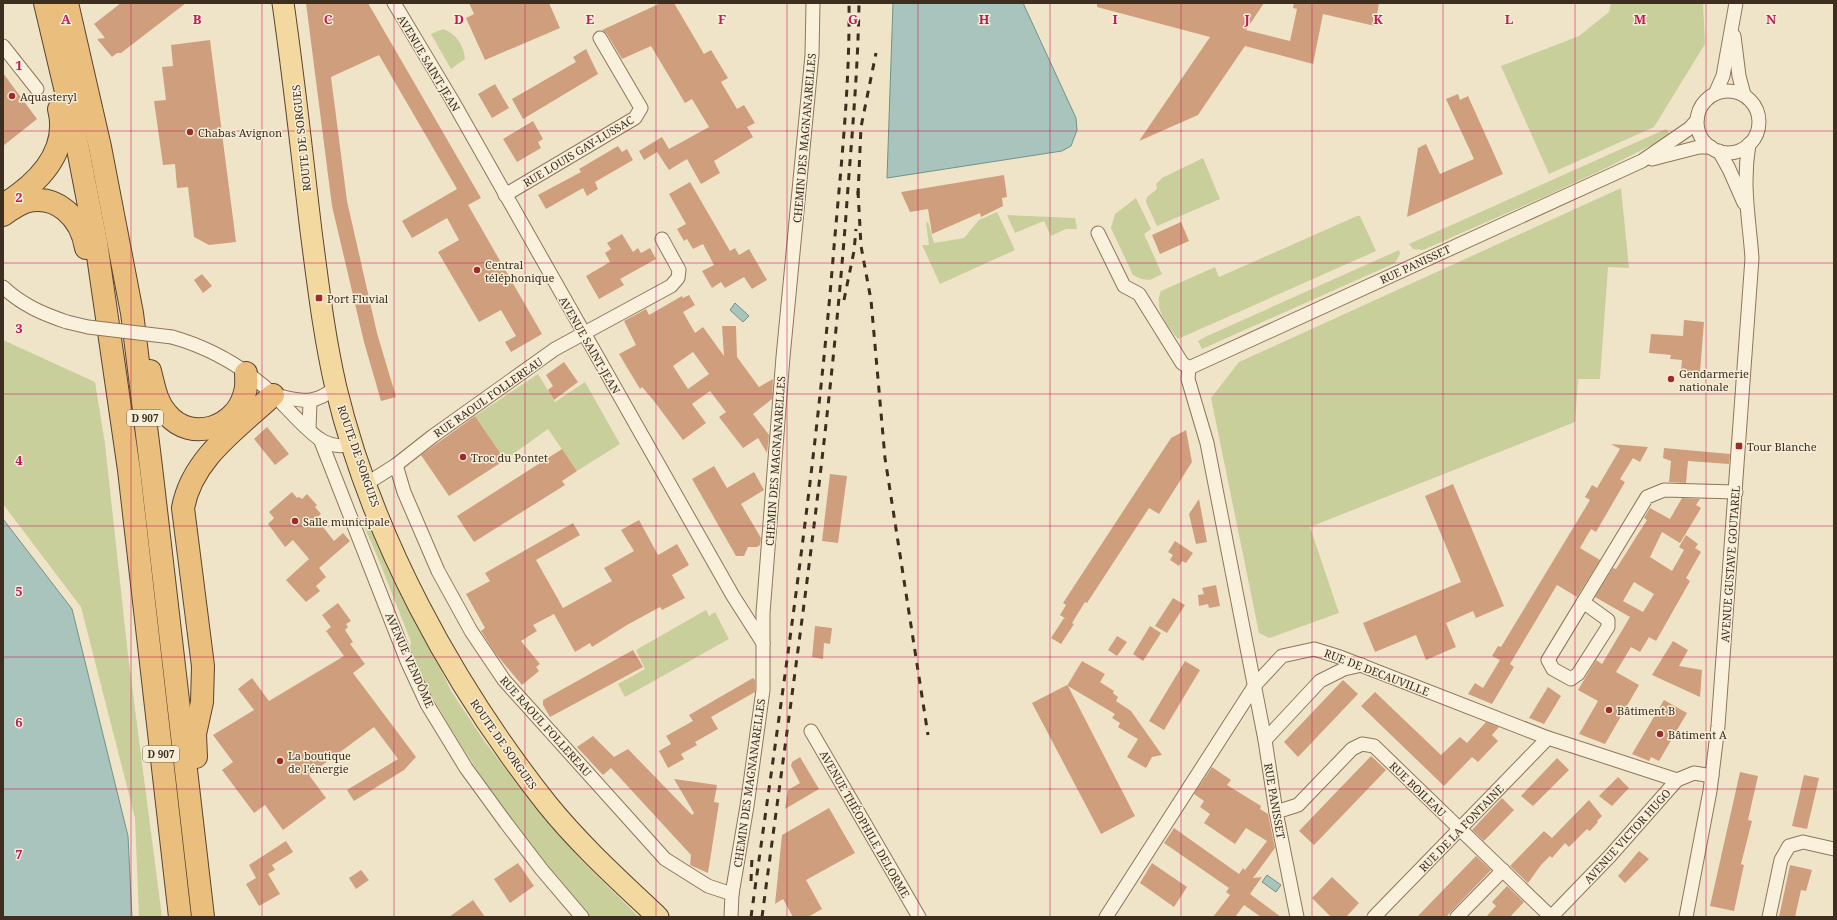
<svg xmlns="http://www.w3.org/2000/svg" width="1837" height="920" viewBox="0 0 1837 920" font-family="'Noto Serif',serif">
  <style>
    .green { fill: #c9cf9b }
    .water { fill: #a9c4bc; stroke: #6f938a }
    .building { fill: #cf9f7d; fill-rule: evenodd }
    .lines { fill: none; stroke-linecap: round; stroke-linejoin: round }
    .minor-casing { stroke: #8d765c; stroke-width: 15 }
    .primary-casing { stroke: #5b4430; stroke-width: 23 }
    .trunk-casing { stroke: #5b4430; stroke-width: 24 }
    .minor { stroke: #faf1dc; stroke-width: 13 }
    .primary { stroke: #f3d9a0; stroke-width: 21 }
    .trunk { stroke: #eabe7c; stroke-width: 22 }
    .rail { stroke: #3d2e20; stroke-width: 3; stroke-dasharray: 7 7; stroke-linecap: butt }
    .minor-bridge-casing { stroke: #8d765c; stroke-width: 15; stroke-linecap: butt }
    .minor-bridge { stroke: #faf1dc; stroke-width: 13 }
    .grid { fill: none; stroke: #c2185b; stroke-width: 1; stroke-opacity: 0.55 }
    .poi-dot { fill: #9e2a2b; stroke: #f7eed8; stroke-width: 1.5 }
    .labels { text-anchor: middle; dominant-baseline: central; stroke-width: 3; stroke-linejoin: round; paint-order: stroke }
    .shield { fill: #f7eed8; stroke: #756857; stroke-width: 1 }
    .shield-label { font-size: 10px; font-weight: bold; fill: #3d2e20 }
    .street-label { font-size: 11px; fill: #3d2e20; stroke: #f7eed8 }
    .poi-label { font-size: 11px; fill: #3d2e20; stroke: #f7eed8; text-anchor: start }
    .grid-label { font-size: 13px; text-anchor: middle; font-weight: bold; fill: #c2185b; stroke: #f7eed8; stroke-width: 3; stroke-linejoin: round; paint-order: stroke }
  </style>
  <rect width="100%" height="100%" fill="#f0e4c8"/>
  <!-- green -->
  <g class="green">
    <polygon points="1611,3 1703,3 1705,44 1654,127 1549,174 1501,66 1579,36 1609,12"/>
    <path d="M443,29c13,4 21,17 22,30l-14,10 -20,-35z"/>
    <path d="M1666,129l4,6c-80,44 -164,78 -247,115l-10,-1 -4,-5z"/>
    <polygon points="1203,158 1220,199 1157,226 1146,202 1147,197 1157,189 1156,184 1162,178"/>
    <polygon points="1621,188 1629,268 1608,267 1600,379 1578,379 1575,422 1310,527 1339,613 1269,638 1259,633 1211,398 1239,362"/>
    <polygon points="1136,198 1151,229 1144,234 1162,274 1150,280 1141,279 1133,275 1111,228 1115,214"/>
    <polygon points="997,212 1015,250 940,284 922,245 929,245 926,223 928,222 934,243 964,238 979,220"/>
    <polygon points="1007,215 1075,218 1077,229 1066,229 1051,236 1044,221 1015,233"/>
    <path d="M1357,216h3l16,35 -198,88c-10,-12 -25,-31 -17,-48l54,-24 4,10z"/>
    <polygon points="1399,250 1400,254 1395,263 1202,349 1198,341 1205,337"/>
    <polygon points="3,340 95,382 105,444 128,655 162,917 139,917 135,818 81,607 3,504"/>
    <polygon points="538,374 555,402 585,382 620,444 577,471 548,429 505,460 475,416"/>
    <path d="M368,522l11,16 72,153 34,51 48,63 50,57 56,55h-51c-57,-66 -107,-136 -151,-212 -6,-11 -26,-43 -27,-54 -1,-2 1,-6 1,-9l-31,-79 -16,-37z"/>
    <polygon points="706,610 709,616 715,612 729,639 625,697 618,684 645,669 636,650"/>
  </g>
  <!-- water -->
  <g class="water">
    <polygon points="893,3 1023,3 1076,118 1077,130 1071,146 1062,151 887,178"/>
    <polygon points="735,303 749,316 743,322 730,310"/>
    <polygon points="3,519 72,609 128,836 132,917 3,917"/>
    <polygon points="1267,875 1281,885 1276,892 1262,882"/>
  </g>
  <!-- building -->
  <g class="building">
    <polygon points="121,3 186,3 121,53 117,53 112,57 97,39 105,38 94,24"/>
    <polygon points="306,3 368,3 481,198 468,205 542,334 511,352 505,342 516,336 501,310 479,322 438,252 459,240 447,218 412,238 402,221 457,189 379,55 331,77 347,201 377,333 396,397 381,401 364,342 332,206"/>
    <polygon points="469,3 549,3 560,28 485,60 466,18 474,14"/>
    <polygon points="661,3 674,3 704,54 711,50 728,78 721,82 737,109 744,105 755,123 747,127 753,137 714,161 720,173 701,184 687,159 669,170 657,152 644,160 639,151 662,137 669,149 709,127 692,99 685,103 651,46 622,59 607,34 602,30"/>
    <polygon points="1097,3 1264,3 1246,30 1290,41 1297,9 1293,8 1294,3 1379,3 1375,26 1323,14 1313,64 1245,46 1198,115 1139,141 1210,37 1097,7"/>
    <polygon points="210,40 236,242 209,245 194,237 188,187 177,188 175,164 163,165 154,101 166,100 162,67 173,66 171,45"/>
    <polygon points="586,49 598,74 523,119 512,99 576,62 573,57"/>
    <polygon points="3,73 37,119 3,146"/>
    <polygon points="495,84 509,108 492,118 478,94"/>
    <polygon points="1458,94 1460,100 1468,96 1503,174 1407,217 1418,148 1426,144 1440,174 1474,159 1446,99"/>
    <polygon points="533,121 543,139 538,142 541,148 517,162 503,139"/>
    <polygon points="618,146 622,152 627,149 633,160 595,182 598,189 587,196 583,188 546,209 538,195 581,172 579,169"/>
    <polygon points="1004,175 1007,197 1002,198 1003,206 981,217 980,213 932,234 928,209 910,212 901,192"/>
    <polygon points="690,182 730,251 735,248 739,255 749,249 767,280 752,289 744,277 725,288 721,282 712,288 702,271 714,265 703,244 693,249 687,239 684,241 677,229 686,224 669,194"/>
    <polygon points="1181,222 1189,241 1160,254 1152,235"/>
    <polygon points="622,234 633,252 638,248 641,253 650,248 656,259 620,279 624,285 599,299 586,276 610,262 605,253 611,249 607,243"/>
    <polygon points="202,274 212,286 203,293 194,280"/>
    <path d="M689,295l6,10 -12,7 12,21 8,-6 21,29 -2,-30h14l1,31 22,30 14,-8 -1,20 -19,15 16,21 -2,18 -9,-15 -15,10 -24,-31 7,-5 -16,-21 -18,13 14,19 -23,17 -29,-39 -12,-14 -2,2 -21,-35 17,-9 -12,-24 22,-12 3,6 33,-19 1,2zM693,352l16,22 -21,15 -15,-23z"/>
    <polygon points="1684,320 1704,322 1700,372 1681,371 1682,360 1670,359 1671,355 1649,353 1651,334 1683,336"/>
    <polygon points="564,362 578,382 554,400 548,390 553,386 546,375"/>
    <polygon points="475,416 505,460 449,496 421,455"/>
    <polygon points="267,427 289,454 275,465 254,439"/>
    <polygon points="1186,430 1192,462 1159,514 1149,508 1087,603 1085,602 1072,623 1074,624 1061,644 1051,638 1064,618 1068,620 1060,615 1066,605 1063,603 1171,438"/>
    <polygon points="1611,444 1648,447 1640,462 1633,458 1620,479 1625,482 1596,532 1591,529 1580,548 1600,560 1577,597 1557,585 1510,664 1514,667 1492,704 1468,694 1475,683 1483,688 1500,660 1492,656 1498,646 1501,647 1590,500 1585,497 1592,485 1597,488 1620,449"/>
    <polygon points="1664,448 1730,454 1729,464 1688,461 1686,483 1669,482 1671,461 1663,458"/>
    <polygon points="562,449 577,471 562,481 565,485 474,542 457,516"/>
    <polygon points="714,466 727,488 754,472 764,490 741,504 761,538 760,545 757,547 748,547 744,556 736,556 692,479"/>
    <polygon points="830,474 847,476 838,543 822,541"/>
    <polygon points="1453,484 1504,606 1476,618 1473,611 1446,623 1456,647 1426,660 1416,635 1375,652 1363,623 1461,582 1425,496"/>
    <polygon points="292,492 297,498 299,497 302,499 307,494 317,505 315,507 321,514 316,518 334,541 343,533 350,541 319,568 326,577 316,586 320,591 306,602 286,580 309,559 293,540 285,547 268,524 274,518 269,512"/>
    <path d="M1682,498l18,1 -4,6 5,3 -21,35 -18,-11 -12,25 22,14 12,-21 -5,-3 7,-12 12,9 -3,4 6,4 -15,26 4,3 -34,60 -7,-4 -9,15 -9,-5 -15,25 23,13 -34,59 -26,-10 19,-33 -20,-11 18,-30 6,4 28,-47 -35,-20 18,-29 3,1 22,-35 9,-14 -3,-2 6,-10 20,11zM1634,582l20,12 -11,18 -20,-11z"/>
    <polygon points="1199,499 1207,542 1196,544 1189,514"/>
    <polygon points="639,520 658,555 677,544 689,565 672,575 685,598 662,610 660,607 627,625 592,647 590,643 575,652 554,614 533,625 537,631 521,641 540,664 536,667 539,671 522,685 495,653 481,631 485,628 466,594 490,581 485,573 573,523 580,535 536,560 563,608 612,581 604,568 634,551 621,530"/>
    <polygon points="1175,541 1193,553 1186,563 1182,561 1179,566 1170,560 1173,555 1168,552"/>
    <polygon points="1216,585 1220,606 1209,608 1208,604 1199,606 1198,595 1204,594 1202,588"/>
    <polygon points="1173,598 1185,605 1167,633 1155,626"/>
    <polygon points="338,603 351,621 346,624 348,627 345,630 353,642 350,644 365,664 353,673 416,757 404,770 354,801 347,790 398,759 374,727 309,775 326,798 283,830 265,805 254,813 222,770 233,762 213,735 254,710 238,689 252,678 269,701 344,656 326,631 331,627 322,615"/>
    <polygon points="815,626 832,628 830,644 824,643 823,659 812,657"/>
    <polygon points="1150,626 1161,633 1143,661 1133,654"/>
    <polygon points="1117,636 1127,642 1117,656 1108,650"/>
    <polygon points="1673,641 1688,650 1679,666 1702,670 1700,697 1652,675"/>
    <polygon points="633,650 643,667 550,717 543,705 543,700"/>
    <polygon points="1082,661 1105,674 1100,682 1114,691 1113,693 1118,697 1116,701 1131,711 1162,755 1152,757 1146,768 1127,757 1138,739 1118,727 1120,723 1112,718 1115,714 1068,686 1135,816 1101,834 1032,703 1067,685 1067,686"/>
    <polygon points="1185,661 1200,670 1164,730 1149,721"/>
    <polygon points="753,678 755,680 755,692 711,717 718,729 695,742 697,745 681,754 684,759 668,768 659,751 671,744 666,736 693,721 689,715"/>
    <polygon points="1343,680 1358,694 1298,757 1284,742"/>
    <polygon points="1548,687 1561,696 1544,724 1529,718"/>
    <polygon points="1375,692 1441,755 1460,737 1467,743 1486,722 1499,727 1492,735 1498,741 1478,762 1472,757 1444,786 1361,706"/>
    <polygon points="1664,700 1687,713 1659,761 1651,757 1649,761 1632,754"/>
    <polygon points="593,736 614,757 628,749 692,815 694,813 674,779 717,785 714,802 719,803 708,873 690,865 691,855 611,768 603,775 577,747"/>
    <polygon points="1371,756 1386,770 1314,845 1299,831"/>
    <polygon points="800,757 819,789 785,809 788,790 800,783 791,766 792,762"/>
    <polygon points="1557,758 1569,770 1533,806 1521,796"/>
    <polygon points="1212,767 1231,780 1227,785 1261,806 1260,809 1268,814 1275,848 1253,878 1262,877 1250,894 1281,917 1261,917 1244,905 1235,917 1213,917 1230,895 1226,892 1229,888 1164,843 1174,828 1239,874 1243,868 1245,870 1267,841 1246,828 1235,844 1204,823 1210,814 1200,807 1204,801 1194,794"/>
    <polygon points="1740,772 1758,776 1748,820 1752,821 1741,864 1744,865 1734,911 1710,906"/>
    <polygon points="1804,775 1819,778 1807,829 1792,826"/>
    <polygon points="1618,777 1629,788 1612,806 1599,796"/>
    <polygon points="1502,798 1514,810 1484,841 1472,830"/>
    <polygon points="1589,800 1602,816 1597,821 1598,822 1590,831 1587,829 1569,847 1565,843 1552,858 1550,856 1541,865 1528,883 1510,866 1544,831 1552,838"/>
    <polygon points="829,808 855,853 806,880 822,909 808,917 793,917 783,899 775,904 782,835"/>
    <polygon points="286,841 293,852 272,865 275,870 268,874 280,894 259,906 246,884 256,878 249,865"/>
    <polygon points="1639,851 1649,859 1625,883 1618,876"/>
    <polygon points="1476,856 1491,870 1446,917 1417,917"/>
    <polygon points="518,863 534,886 510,903 494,879"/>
    <polygon points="1152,863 1187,887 1174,907 1140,883"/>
    <polygon points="1790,865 1812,870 1806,891 1801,890 1795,917 1779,917"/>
    <polygon points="361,870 369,880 356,889 349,878"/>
    <polygon points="1332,877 1359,903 1346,917 1331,917 1312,898"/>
    <polygon points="1507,886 1524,902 1510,917 1486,917 1496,906 1492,902"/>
    <polygon points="473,900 485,917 449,917"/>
  </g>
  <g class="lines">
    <defs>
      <g id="minor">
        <polyline points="394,3 452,100 733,596 763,643"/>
        <polyline points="1734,36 1739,76 1744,95"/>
        <polyline points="3,46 37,89"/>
        <circle cx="1728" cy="122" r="31"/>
        <polyline points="1715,94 1723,76 1736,3"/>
        <polyline points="1719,151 1729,169 1744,203"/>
        <polyline points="1652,159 1699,147 1711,147"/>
        <polyline points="505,195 635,118 641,108 600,38"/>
        <polyline points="1098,233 1124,286 1139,294 1182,363 1189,368"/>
        <path d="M3,287c19,18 40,27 64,35"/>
        <path d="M172,337c39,11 75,32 105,61 11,11 31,34 44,42 11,6 21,8 32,3"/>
        <polyline points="1189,368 1642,161 1690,128 1697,120"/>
        <polyline points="1189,368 1188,379 1207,443 1265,740 1276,812 1297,917"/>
        <path d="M273,395c29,5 39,12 63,-8"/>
        <polyline points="309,429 310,402"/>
        <polyline points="320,439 407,661 427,704 466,768 506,823 542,870 582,917"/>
        <polyline points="396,465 404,492 438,571 471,631 504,680 665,859 708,886 732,894"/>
        <polyline points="366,484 396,465 433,436 555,349 671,286 678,278 679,270 662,239"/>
        <polyline points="1583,602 1608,620 1608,627 1578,674 1571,679 1553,669 1548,660 1647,497 1664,490 1736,492"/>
        <polyline points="811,731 919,917"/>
        <polyline points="1265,740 1320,681 1344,669 1362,665"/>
        <polyline points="1276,812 1298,805 1352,749 1362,744 1374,746 1551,917"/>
        <polyline points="731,917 732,894 747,806 763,690 763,613 783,357 812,55 813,3"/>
        <polyline points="1106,917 1255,685 1282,656 1314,649 1340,657 1548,738 1677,780"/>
        <polyline points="1374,917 1548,738"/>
        <polyline points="1457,917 1503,870"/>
        <polyline points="1551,917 1610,856 1677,780 1694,773 1712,776"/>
        <path d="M1686,917l24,-126 8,-65 34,-468c-3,-41 -10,-72 -3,-114"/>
        <polyline points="1769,917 1781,860 1789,846 1803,842 1834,849"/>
      </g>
      <path id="primary" d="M283,3c11,76 19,152 28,228 7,53 13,105 25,157 36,149 116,296 211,416 33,41 73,77 111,113"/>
      <g id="trunk">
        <polyline points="45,3 71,113 96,242 129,470 180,917"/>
        <polyline points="67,3 100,147 132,313 151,467 203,917"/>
        <path d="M5,204c33,-21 65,-52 54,-95"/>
        <path d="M3,215c7,-5 14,-10 22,-13 32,-9 56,16 61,46"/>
        <path d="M150,371c4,15 6,31 17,43 24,29 70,14 78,-22 2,-6 1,-13 1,-19"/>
        <path d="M196,757l-1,-23 7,-32 1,-36 -20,-158c9,-50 55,-80 90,-113"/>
      </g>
    </defs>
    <!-- minor casing -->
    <use href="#minor" class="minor-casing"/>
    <!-- primary casing -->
    <use href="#primary" class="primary-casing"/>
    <!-- trunk casing -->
    <use href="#trunk" class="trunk-casing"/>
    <!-- minor -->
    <use href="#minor" class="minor"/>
    <!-- primary -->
    <use href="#primary" class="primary"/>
    <!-- trunk -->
    <use href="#trunk" class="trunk"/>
    <!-- rail -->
    <g class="rail">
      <polyline points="858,191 861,246 871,300 885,458 928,735"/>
      <polyline points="858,195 861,127 876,53"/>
      <polyline points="844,300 854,251 856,229"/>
      <polyline points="751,881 752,857"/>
      <path d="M751,917c31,-223 65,-445 83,-670 7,-81 16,-162 15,-244"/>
      <path d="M762,917c31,-234 66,-467 84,-702 5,-71 12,-141 13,-212"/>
    </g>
    <defs>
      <polyline id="minor-bridge" points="67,322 88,327 172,337"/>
    </defs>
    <!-- minor-bridge casing -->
    <use href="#minor-bridge" class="minor-bridge-casing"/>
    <!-- minor-bridge -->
    <use href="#minor-bridge" class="minor-bridge"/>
  </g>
  <!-- grid -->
  <path class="grid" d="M131,3v914M262,3v914M394,3v914M525,3v914M656,3v914M787,3v914M918,3v914M1050,3v914M1181,3v914M1312,3v914M1443,3v914M1575,3v914M1706,3v914M3,131h1831M3,263h1831M3,394h1831M3,526h1831M3,657h1831M3,789h1831"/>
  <!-- markers -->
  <g class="poi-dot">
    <circle cx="12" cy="96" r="4"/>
    <circle cx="190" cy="132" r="4"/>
    <circle cx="477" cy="270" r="4"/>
    <rect x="315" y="294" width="8" height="8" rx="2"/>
    <circle cx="1671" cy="379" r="4"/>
    <rect x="1735" y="442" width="8" height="8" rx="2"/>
    <circle cx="463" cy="457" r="4"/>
    <circle cx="295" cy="521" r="4"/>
    <circle cx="1609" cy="710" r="4"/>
    <circle cx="1660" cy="734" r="4"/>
    <circle cx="280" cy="761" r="4"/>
  </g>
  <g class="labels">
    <!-- shield labels -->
    <g class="shield">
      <rect x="127" y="410" width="36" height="16" rx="3"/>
      <rect x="143" y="746" width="36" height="16" rx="3"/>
    </g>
    <g class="shield-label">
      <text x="145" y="418">D 907</text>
      <text x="161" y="754">D 907</text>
    </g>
    <!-- street labels -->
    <g class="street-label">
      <text transform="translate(429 63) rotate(59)">AVENUE SAINT-JEAN</text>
      <text transform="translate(301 138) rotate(-96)">ROUTE DE SORGUES</text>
      <text transform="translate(804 138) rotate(-85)">CHEMIN DES MAGNANARELLES</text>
      <text transform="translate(578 151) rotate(-31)">RUE LOUIS GAY-LUSSAC</text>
      <text transform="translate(1415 264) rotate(-25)">RUE PANISSET</text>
      <text transform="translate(590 345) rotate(60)">AVENUE SAINT-JEAN</text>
      <text transform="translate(488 397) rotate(-35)">RUE RAOUL FOLLEREAU</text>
      <text transform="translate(359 456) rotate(71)">ROUTE DE SORGUES</text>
      <text transform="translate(775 461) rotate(-86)">CHEMIN DES MAGNANARELLES</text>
      <text transform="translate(1730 564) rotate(-86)">AVENUE GUSTAVE GOUTAREL</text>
      <text transform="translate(410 660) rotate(66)">AVENUE VENDÔME</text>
      <text transform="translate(1377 672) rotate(21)">RUE DE DECAUVILLE</text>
      <text transform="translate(546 726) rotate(48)">RUE RAOUL FOLLEREAU</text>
      <text transform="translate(504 744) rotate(55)">ROUTE DE SORGUES</text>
      <text transform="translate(749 783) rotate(-82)">CHEMIN DES MAGNANARELLES</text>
      <text transform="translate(1418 789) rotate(44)">RUE BOILEAU</text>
      <text transform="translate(1275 801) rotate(80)">RUE PANISSET</text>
      <text transform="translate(865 824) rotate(60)">AVENUE THÉOPHILE DELORME</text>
      <text transform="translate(1461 828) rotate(-46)">RUE DE LA FONTAINE</text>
      <text transform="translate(1627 836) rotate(-48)">AVENUE VICTOR HUGO</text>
    </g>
    <!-- poi labels -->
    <g class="poi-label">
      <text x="20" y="96">Aquasteryl</text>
      <text x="198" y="132">Chabas Avignon</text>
      <text x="485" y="264">Central<tspan x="485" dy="13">téléphonique</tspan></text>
      <text x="327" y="298">Port Fluvial</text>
      <text x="1679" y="373">Gendarmerie<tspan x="1679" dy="13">nationale</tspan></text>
      <text x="1747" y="446">Tour Blanche</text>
      <text x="471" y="457">Troc du Pontet</text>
      <text x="303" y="521">Salle municipale</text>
      <text x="1617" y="710">Bâtiment B</text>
      <text x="1668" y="734">Bâtiment A</text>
      <text x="288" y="755">La boutique<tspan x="288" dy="13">de l’énergie</tspan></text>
    </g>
  </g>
  <g class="grid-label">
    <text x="66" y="24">A</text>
    <text x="197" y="24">B</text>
    <text x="328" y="24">C</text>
    <text x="459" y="24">D</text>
    <text x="590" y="24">E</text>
    <text x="722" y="24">F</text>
    <text x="853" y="24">G</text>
    <text x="984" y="24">H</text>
    <text x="1115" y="24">I</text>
    <text x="1247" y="24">J</text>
    <text x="1378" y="24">K</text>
    <text x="1509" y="24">L</text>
    <text x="1640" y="24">M</text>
    <text x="1771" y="24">N</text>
    <text x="19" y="70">1</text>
    <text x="19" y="202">2</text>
    <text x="19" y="333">3</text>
    <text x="19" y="465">4</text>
    <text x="19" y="596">5</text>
    <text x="19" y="727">6</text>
    <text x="19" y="859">7</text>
  </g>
  <!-- border -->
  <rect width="1837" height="920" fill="none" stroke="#3d2e20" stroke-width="8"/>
</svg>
